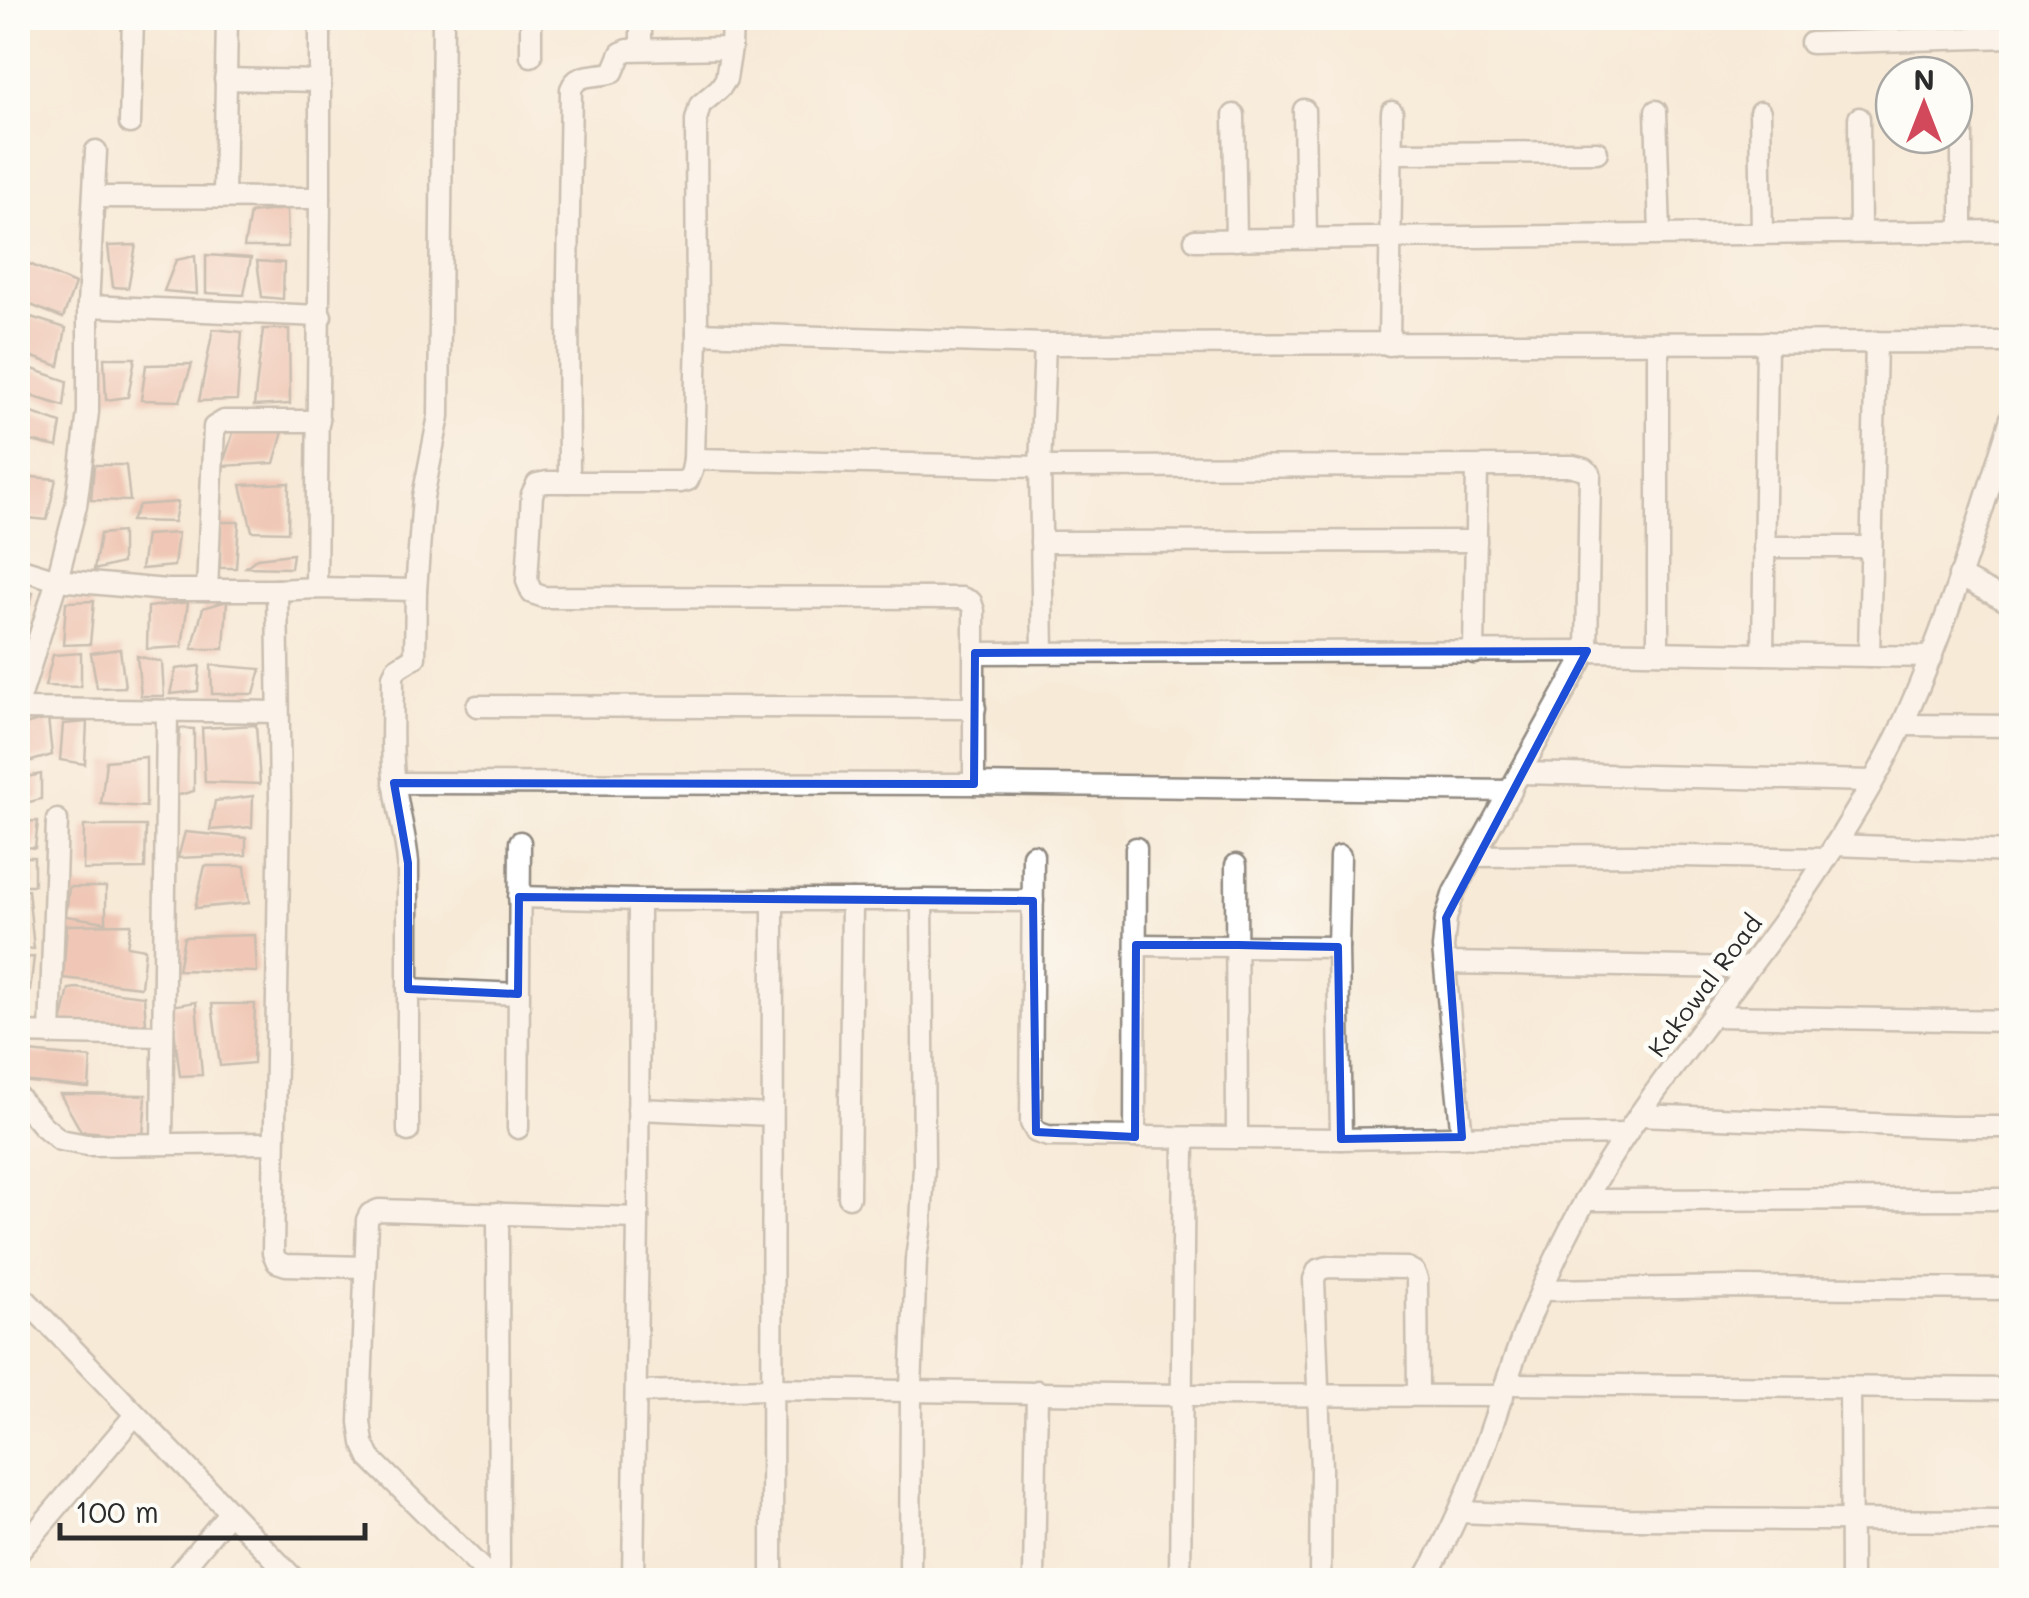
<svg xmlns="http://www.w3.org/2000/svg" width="2029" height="1598" viewBox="0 0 2029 1598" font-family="Mali,sans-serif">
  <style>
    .building { fill: #e69e8e }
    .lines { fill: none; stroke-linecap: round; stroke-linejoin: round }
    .street-casing { stroke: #918a81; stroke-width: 25 }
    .street { stroke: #fff; stroke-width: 20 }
    .marked { fill: none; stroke: #1d4ed8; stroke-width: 8; stroke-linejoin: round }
    .labels { text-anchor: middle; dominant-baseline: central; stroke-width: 10; stroke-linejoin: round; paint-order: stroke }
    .street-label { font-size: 25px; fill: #2b2b2b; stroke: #fdfcf7 }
  </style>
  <rect width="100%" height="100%" fill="#fdfcf7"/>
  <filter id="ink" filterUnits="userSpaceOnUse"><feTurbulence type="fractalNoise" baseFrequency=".01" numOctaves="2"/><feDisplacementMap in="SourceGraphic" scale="20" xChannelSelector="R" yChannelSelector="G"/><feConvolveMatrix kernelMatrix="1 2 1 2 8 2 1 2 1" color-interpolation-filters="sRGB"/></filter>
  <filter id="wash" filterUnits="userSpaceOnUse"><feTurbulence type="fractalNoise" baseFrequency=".0048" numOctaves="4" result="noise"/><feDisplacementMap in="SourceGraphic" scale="40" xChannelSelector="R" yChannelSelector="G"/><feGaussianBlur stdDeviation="2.25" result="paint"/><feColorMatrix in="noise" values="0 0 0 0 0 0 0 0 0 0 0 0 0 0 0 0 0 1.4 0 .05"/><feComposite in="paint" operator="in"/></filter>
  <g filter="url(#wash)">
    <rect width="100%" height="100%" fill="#f7ead7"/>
    <g id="blocks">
      <!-- building -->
      <g class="building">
        <polygon points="287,209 288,247 244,247 250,213"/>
        <polygon points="136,245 128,288 113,287 108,246"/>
        <polygon points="206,255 251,258 244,295 206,293"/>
        <polygon points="195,256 197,294 164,291 176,260"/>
        <polygon points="18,259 75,284 63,318 18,300"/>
        <polygon points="257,261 284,263 283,299 262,297"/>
        <polygon points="18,313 66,328 59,366 18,352"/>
        <polygon points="213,329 242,332 237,400 199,401"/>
        <polygon points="263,329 289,329 290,404 254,406"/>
        <polygon points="104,358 135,358 128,397 106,400"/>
        <polygon points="18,364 67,381 64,406 18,392"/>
        <polygon points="192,364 180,401 141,400 146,365"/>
        <polygon points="18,408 61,423 57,447 18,438"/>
        <polygon points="234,430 283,432 274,463 222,466"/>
        <polygon points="94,465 126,465 130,501 91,500"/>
        <polygon points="18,476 56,479 47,520 18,517"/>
        <polygon points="289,483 288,532 252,531 241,485"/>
        <polygon points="178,502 174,522 131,521 139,505"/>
        <polygon points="220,522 239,522 236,568 220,568"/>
        <polygon points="122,532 122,563 94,570 100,534"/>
        <polygon points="178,533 174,566 141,569 146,535"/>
        <polygon points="293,554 291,568 246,567 257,558"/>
        <polygon points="18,588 33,593 25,620 18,618"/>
        <polygon points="94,601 90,644 63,645 66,602"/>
        <polygon points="227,601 224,649 192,649 203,608"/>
        <polygon points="188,602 182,647 147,649 148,607"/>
        <polygon points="120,649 125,687 97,688 91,653"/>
        <polygon points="81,653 81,687 45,686 53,655"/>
        <polygon points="137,656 162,662 164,696 141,696"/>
        <polygon points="211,665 261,669 254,694 212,694"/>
        <polygon points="200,666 198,691 170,694 176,669"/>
        <polygon points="48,718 52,755 18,765 25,725"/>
        <polygon points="87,722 85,764 60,760 63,724"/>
        <polygon points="256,725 260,784 205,782 202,728"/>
        <polygon points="180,728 194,729 194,791 175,796"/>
        <polygon points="146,757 146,807 101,804 106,761"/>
        <polygon points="41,774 41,799 18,805 18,789 22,778"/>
        <polygon points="253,796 252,827 210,830 215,801"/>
        <polygon points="38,821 35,848 18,846 18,822"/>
        <polygon points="84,826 146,826 145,869 83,870"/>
        <polygon points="185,832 246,838 246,855 178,858"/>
        <rect x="18" y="857" width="16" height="28"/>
        <polygon points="205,866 245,866 249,903 195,908"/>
        <polygon points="69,887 106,887 106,922 66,916"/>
        <polygon points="28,890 34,949 18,948 18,891"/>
        <polygon points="131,924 127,946 145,949 141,987 63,978 67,925"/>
        <polygon points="255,935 257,972 178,970 184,937"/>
        <polygon points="34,957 30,991 18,990 18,958"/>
        <polygon points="76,988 144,996 146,1024 61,1024 69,989"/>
        <polygon points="196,1002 202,1075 180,1076 171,1006"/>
        <polygon points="212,1004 255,1004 253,1063 220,1066"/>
        <polygon points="18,1051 91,1058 89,1088 22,1081 18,1066"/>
        <polygon points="60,1094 146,1095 143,1136 81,1131"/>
      </g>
    </g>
  </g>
  <g filter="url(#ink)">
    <use href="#blocks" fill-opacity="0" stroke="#918a81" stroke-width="2.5"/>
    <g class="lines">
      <defs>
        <g id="street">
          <polyline points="531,18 531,56"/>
          <polyline points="732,18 731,48 726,79 720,88 700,105 696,120 697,333 694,459 1040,467 1573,466 1584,469 1590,474 1587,651 1454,892 1446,918 1443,948 1462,1137"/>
          <polyline points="1811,43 2012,37"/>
          <polyline points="641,48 641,18"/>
          <polyline points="225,79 320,81"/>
          <polyline points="1304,110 1306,238"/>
          <polyline points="1656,111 1660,234"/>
          <polyline points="1760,112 1762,233"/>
          <polyline points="1234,115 1236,240"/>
          <polyline points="1859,118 1860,232"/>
          <polyline points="130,123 133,18"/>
          <polyline points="1391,153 1597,152"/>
          <polyline points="94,197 320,198 320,18"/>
          <polyline points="224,197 227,18"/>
          <polyline points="1962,232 1962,116"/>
          <polyline points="1195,240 2012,231"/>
          <polyline points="88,306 321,316"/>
          <polyline points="697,333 1045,344 2012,342"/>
          <polyline points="1658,343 1658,652"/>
          <polyline points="1389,345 1392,112"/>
          <path d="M569,482l-1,-206 3,-187c7,-18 26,-11 42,-17l8,-19 7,-3 103,-2"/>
          <polyline points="1041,542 1476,541"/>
          <polyline points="1764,547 1870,547"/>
          <polyline points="18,568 57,580 166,590 277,590 280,800 273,1253 277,1262 286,1265 365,1267"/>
          <polyline points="1959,576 2012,604"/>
          <polyline points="316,588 320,198"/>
          <polyline points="207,590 214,427 224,421 319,421"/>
          <path d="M277,590l39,-2 100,2 -1,67 -18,11 -4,8c0,36 -3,73 2,110 3,26 11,50 13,77v268"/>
          <polyline points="416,590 423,497 439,416 443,18"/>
          <polyline points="1043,652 1040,467 1045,344"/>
          <polyline points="975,653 1587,651 1932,657"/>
          <polyline points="1474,653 1477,467"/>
          <polyline points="1763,654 1767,342"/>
          <polyline points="1869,656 1876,342"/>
          <polyline points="18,705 57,580 76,506 88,412 88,306 96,151"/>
          <polyline points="477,706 975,708"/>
          <polyline points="18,709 278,712"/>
          <polyline points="1902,725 2012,726"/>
          <polyline points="1520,773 1872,781"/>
          <polyline points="394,783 974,784 974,611 971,602 962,598 544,597 532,593 527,581 532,494 537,484 547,482 680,482 688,480 692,471 694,459"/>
          <polyline points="974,784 1511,791"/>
          <polyline points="1835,845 2012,852"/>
          <polyline points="1033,855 1031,1123 1036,1132 1048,1136 1341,1139 1626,1134"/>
          <polyline points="1340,856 1338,947 1341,1139"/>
          <polyline points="1474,856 1634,855 1826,859"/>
          <polyline points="1236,865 1237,1138"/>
          <polyline points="519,897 639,900"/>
          <polyline points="922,900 1033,901"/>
          <polyline points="1136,945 1338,947"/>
          <polyline points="1445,963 1747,968"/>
          <polyline points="408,989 518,994"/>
          <polyline points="1712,1016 2012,1021"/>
          <polyline points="18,1033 163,1036"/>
          <polyline points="50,1034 57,820"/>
          <polyline points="18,1097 42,1125 60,1140 87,1145 274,1143"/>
          <polyline points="638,1109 772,1115"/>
          <polyline points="1639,1115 1952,1127 2012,1127"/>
          <polyline points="518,1128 520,842"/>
          <polyline points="1135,1137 1136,848"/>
          <polyline points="162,1144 167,711"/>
          <polyline points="849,1197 852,900"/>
          <polyline points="1585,1200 2012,1199"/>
          <polyline points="498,1213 499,1580"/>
          <polyline points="1543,1290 1737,1287 2012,1289"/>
          <polyline points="18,1292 295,1580"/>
          <polyline points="1506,1384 2012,1389"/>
          <polyline points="1850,1388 1851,1580"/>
          <polyline points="636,1392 771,1389 1181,1395 1503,1396"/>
          <polyline points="1460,1512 1627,1519 2012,1521"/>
          <polyline points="18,1553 135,1415"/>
          <polyline points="173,1580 229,1513"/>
          <polyline points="493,1580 370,1458 363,1443 360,1422 367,1220 370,1214 379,1210 638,1218 639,900 922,900 924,1166 921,1224 916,1259 911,1390 910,1580"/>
          <polyline points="633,1580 638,1218"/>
          <polyline points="772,1580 773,900"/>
          <polyline points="1034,1580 1037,1391"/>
          <polyline points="1180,1580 1184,1138"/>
          <polyline points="1320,1580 1321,1469 1314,1279 1318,1270 1328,1267 1407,1268 1414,1272 1417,1279 1418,1395"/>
          <path d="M1424,1580c36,-61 60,-127 81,-194 20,-62 50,-131 81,-187 71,-126 172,-231 248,-352 25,-40 51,-83 70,-126 44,-98 76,-203 108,-306"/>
        </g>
      </defs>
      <!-- street casing -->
      <use href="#street" class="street-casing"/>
      <!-- street -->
      <use href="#street" class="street"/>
    </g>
  </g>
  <!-- marked area -->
  <path d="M0 0H2029V1598H0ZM1587,651l-141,267 16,219 -121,2 -3,-192 -100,-2h-102l-1,192 -99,-5 -3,-231 -514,-4 -1,97 -110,-5v-126l-14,-80 580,1 1,-131z" fill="#f7ead7" fill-opacity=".55" fill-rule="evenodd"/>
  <path class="marked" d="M1587,651l-141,267 16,219 -121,2 -3,-192 -100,-2h-102l-1,192 -99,-5 -3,-231 -514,-4 -1,97 -110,-5v-126l-14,-80 580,1 1,-131z"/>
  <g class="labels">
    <!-- street labels -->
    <g class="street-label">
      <text transform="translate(1704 985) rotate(-53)">Kakowal Road</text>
    </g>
  </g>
  <!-- margin -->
  <rect width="2029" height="1598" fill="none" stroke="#fdfcf7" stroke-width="60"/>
  <!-- north arrow -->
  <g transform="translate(1924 105)"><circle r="48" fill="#fdfcf7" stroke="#a9a8a5" stroke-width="2.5"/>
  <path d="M0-8L18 38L0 25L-18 38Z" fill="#d1495b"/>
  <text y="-15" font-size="28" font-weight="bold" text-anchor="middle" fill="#2b2b2b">N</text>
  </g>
  <!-- scale -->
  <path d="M60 1523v15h305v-15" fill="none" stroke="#2b2b2b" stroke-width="5"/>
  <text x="75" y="1523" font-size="30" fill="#2b2b2b" stroke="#fdfcf7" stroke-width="8" paint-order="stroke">100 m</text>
</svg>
